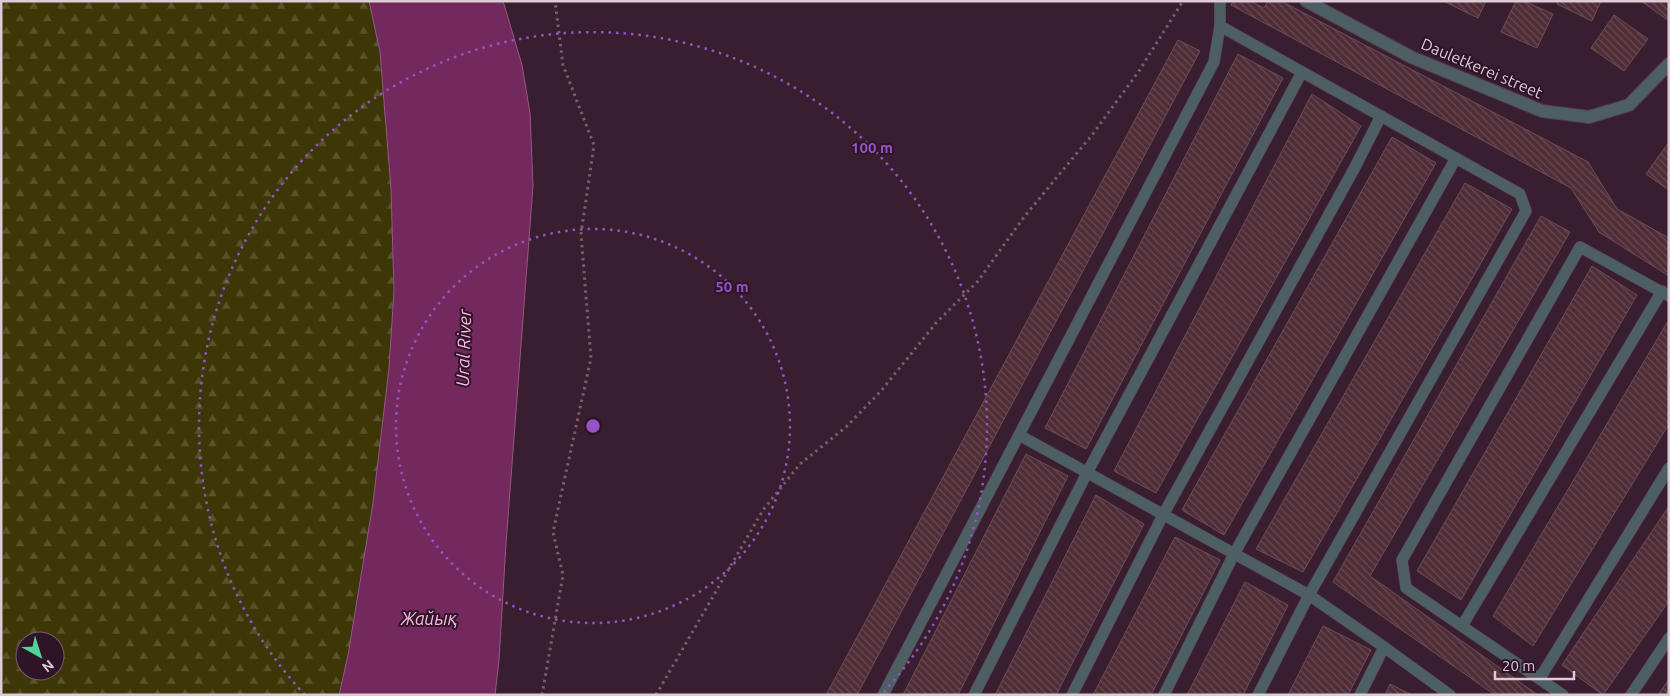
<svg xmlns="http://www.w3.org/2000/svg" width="1670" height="696" viewBox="0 0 1670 696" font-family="Ubuntu,sans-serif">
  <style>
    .forest { fill: url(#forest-firs); fill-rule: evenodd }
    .water { fill: #73285e; stroke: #935982 }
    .building { fill: url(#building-back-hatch); stroke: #704c57 }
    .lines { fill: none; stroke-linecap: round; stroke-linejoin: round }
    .lane-casing { stroke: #533a4b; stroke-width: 12 }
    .street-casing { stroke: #533a4b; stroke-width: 14 }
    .path { stroke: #765e6d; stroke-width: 3; stroke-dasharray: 2.5 4; stroke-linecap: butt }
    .lane { stroke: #4e5f64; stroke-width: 11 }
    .street { stroke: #4e5f64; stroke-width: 12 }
    .ring { fill: none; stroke: #9454c5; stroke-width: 2.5; stroke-dasharray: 2.5 5 }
    .labels { text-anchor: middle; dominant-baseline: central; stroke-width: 4; stroke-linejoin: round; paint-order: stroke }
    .street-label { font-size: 16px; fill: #ddcbd6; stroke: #2e1426 }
    .water-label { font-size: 18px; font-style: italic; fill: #f8b7e1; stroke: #2e1426 }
    .centre { fill: #9454c5; stroke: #2e1426; stroke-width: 2.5 }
    .ring-label { font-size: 15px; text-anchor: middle; font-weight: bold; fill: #9454c5; stroke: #2e1426; stroke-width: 4; stroke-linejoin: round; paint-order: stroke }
  </style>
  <defs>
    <pattern id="forest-firs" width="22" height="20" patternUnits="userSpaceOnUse" patternTransform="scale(1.25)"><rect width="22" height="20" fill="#3d3607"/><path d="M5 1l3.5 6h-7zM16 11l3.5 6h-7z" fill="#59522a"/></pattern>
    <pattern id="building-back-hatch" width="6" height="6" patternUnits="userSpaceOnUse" patternTransform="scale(1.25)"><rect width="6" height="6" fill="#4e2d37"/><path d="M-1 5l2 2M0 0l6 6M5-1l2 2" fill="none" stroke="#674a53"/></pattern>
  </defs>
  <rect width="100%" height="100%" fill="#391e30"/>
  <!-- forest -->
  <path class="forest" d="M1,1h368l11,51 11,137 3,102 -5,77 -16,135 -25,152 -9,40h-338zM25,641h30v30h-30z"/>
  <!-- water -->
  <polygon class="water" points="369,1 503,1 522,65 530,113 533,186 506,544 499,660 495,695 339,695 348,655 373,503 389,368 394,291 391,189 380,52"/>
  <!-- building -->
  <g class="building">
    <polygon points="1233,1 1250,1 1264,8 1268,1 1281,1 1588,162 1617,209 1669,238 1669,276 1599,232 1571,188 1231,5"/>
    <polygon points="1443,1 1486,1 1478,18"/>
    <polygon points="1516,1 1524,1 1553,14 1537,48 1501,32"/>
    <polygon points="1558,1 1601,1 1592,21 1557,4"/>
    <polygon points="1641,1 1669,1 1669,21"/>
    <polygon points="1614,15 1648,39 1624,71 1591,48"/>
    <polygon points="1178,40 1200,51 857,695 826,695"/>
    <polygon points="1238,54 1283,78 1086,449 1045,428"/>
    <polygon points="1312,94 1361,126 1156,493 1114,471"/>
    <polygon points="1392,137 1436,163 1224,535 1182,510"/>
    <polygon points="1669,142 1669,190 1646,174"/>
    <polygon points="1465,183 1512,209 1303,572 1256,549"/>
    <polygon points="1541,216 1570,232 1370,576 1538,695 1495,695 1333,582"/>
    <polygon points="1592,266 1637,295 1461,600 1417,571"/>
    <polygon points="1668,321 1669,424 1533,646 1493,616"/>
    <polygon points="1026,454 1068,476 958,695 903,695"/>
    <polygon points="1096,495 1144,524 1056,695 995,695"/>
    <polygon points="1669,506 1669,601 1603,695 1562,665"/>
    <polygon points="1175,537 1220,560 1151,695 1093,695"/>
    <polygon points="1245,582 1288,605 1243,695 1187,695"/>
    <polygon points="1323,626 1371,650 1348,695 1288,695"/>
    <polygon points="1669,679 1669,695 1658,695"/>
    <polygon points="1390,684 1412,695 1385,695"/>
  </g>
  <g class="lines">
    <defs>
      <g id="lane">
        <polyline points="1220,26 1520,194 1526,211 1309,595 1258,695"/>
        <polyline points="1019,435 1309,595 1384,647 1450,695"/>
        <polyline points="1462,626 1662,291"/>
        <polyline points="1540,678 1669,468"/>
        <polyline points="883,695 1214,62 1220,26 1220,1"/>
        <polyline points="974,695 1087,473 1302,72"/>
        <polyline points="1072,695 1163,515 1354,169 1381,116"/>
        <polyline points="1164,695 1234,554 1456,158"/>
        <polyline points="1360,695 1384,647"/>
        <polyline points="1563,695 1406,588 1402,560 1580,247 1669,296"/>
        <polyline points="1631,695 1669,638"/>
      </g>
      <polyline id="street" points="1306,1 1411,57 1542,111 1589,117 1629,105 1669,64"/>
    </defs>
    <!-- lane casing -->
    <use href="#lane" class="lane-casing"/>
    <!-- street casing -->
    <use href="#street" class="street-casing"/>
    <!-- path -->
    <g class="path">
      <polyline points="542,695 563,575 553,532 591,358 581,234 594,145 563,65 555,1"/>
      <polyline points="656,695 763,510 800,464 846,427 881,391 936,323 978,281 1024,217 1092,135 1139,71 1183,1"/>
    </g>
    <!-- lane -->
    <use href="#lane" class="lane"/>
    <!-- street -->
    <use href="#street" class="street"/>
  </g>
  <!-- distance rings -->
  <g class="ring">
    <circle cx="593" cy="426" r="197"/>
    <path d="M305 695A394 394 0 1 1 881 695"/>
  </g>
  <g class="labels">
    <!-- street labels -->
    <g class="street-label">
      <text transform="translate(1482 68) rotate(23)">Dauletkerei street</text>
    </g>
    <!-- water labels -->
    <g class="water-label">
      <text transform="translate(463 348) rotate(-88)">Ural River</text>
      <text x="429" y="618">Жайық</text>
    </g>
  </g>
  <circle cx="593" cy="426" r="8" class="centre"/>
  <g class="ring-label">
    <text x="872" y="153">100 m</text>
    <text x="732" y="292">50 m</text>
  </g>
  <!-- border -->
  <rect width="1670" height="696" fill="none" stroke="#ddcbd6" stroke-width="5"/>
  <!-- north arrow -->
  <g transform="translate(40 656) rotate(141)"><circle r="24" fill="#2e1426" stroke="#745d6c"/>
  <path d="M0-4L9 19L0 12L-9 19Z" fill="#51d398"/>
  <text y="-8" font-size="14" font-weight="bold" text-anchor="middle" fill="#ddcbd6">N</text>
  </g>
  <!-- scale -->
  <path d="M1495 671v8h79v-8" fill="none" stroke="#ddcbd6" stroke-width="2.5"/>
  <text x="1502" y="671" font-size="15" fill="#ddcbd6" stroke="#2e1426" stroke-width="4" paint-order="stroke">20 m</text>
</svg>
